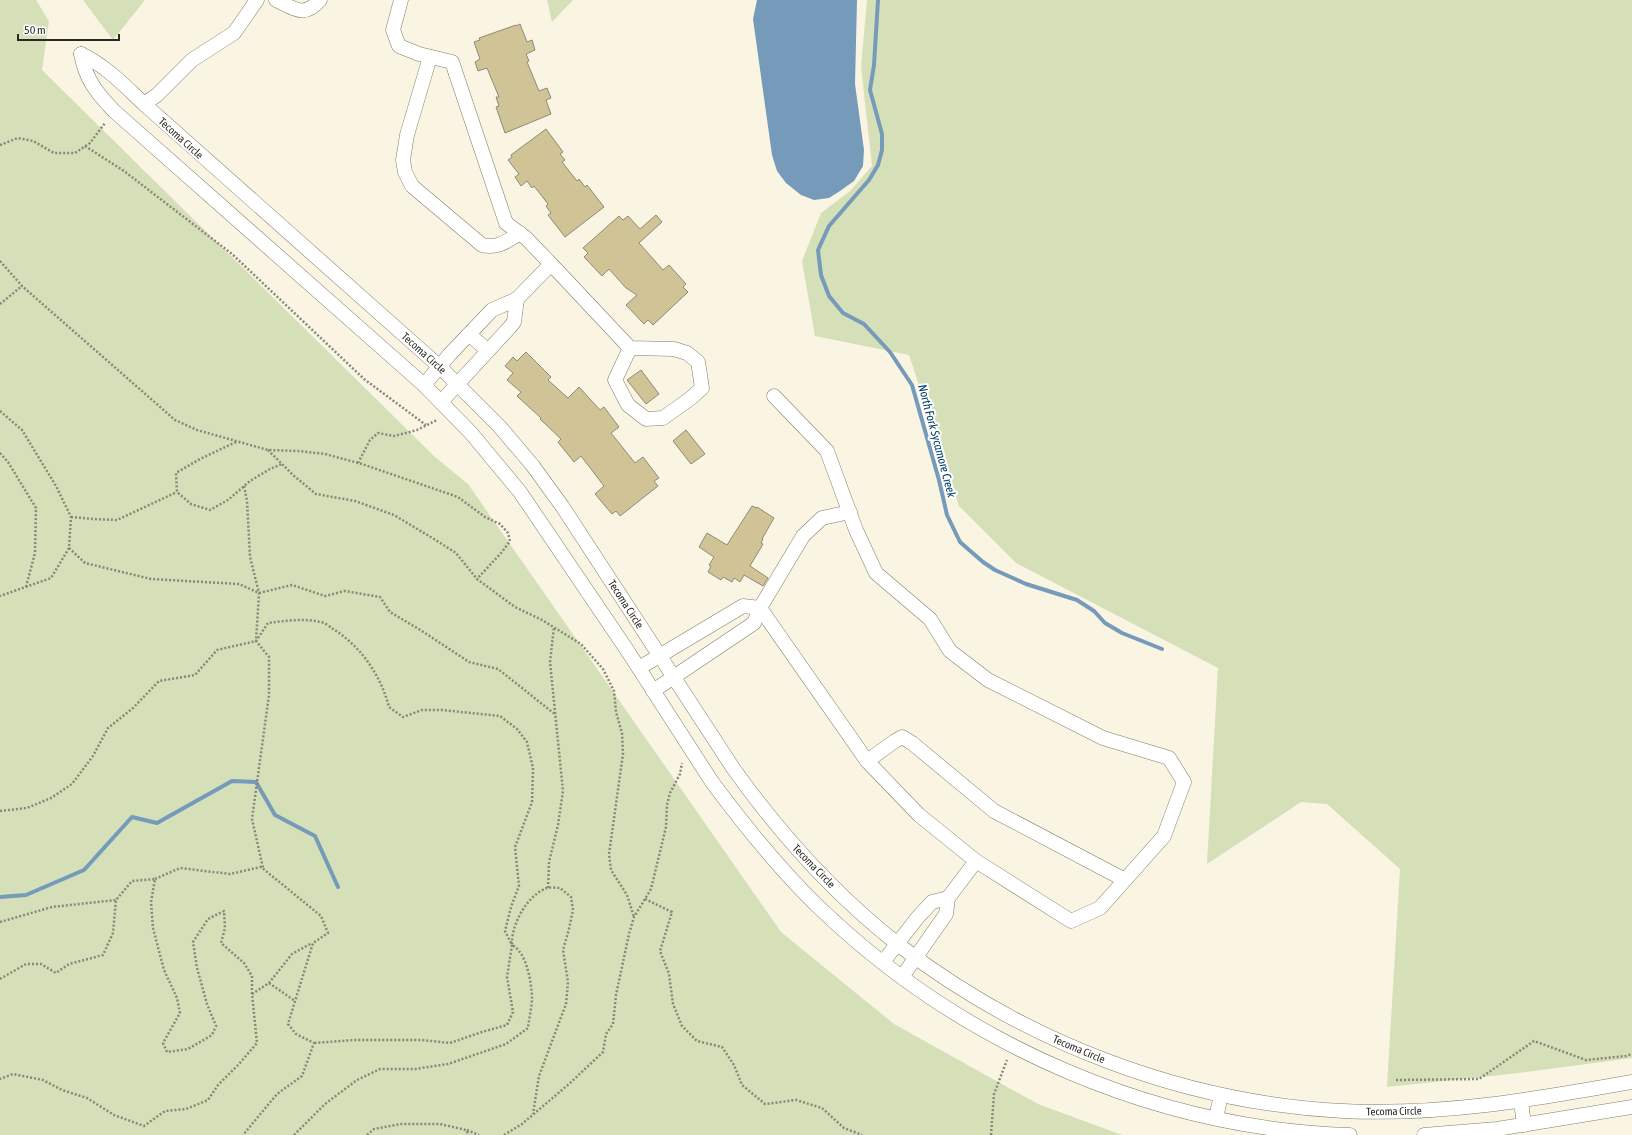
<svg xmlns="http://www.w3.org/2000/svg" width="1632" height="1135" viewBox="0 0 1632 1135" font-family="'Asap Condensed',sans-serif">
  <style>
    .green { fill: #d5e0b9 }
    .water { fill: #769ab9 }
    .lines { fill: none; stroke-linecap: round; stroke-linejoin: round }
    .stream { stroke: #769ab9; stroke-width: 4 }
    .building { fill: #d0c497; stroke: #8e8a79 }
    .minor-casing { stroke: #817d6c; stroke-width: 15 }
    .path { stroke: #89867a; stroke-width: 2.5; stroke-dasharray: 2 2; stroke-linecap: butt }
    .minor { stroke: #fff; stroke-width: 14 }
    .labels { text-anchor: middle; dominant-baseline: central; stroke-width: 4; stroke-linejoin: round; paint-order: stroke }
    .street-label { font-size: 11px; fill: #2b2922; stroke: #fff }
    .water-label { font-size: 12px; font-style: italic; fill: #003f68; stroke: #fff }
  </style>
  <rect width="100%" height="100%" fill="#f9f5e2"/>
  <!-- green -->
  <g class="green">
    <polygon points="0,0 36,0 49,21 42,70 435,457 468,484 781,932 894,1024 1038,1104 1122,1135 0,1135"/>
    <polygon points="83,0 145,0 113,40"/>
    <polygon points="547,0 573,0 552,22"/>
    <polygon points="867,0 1632,0 1632,1058 1510,1074 1387,1087 1400,869 1327,804 1301,802 1207,864 1218,668 1016,563 959,506 909,355 815,336 802,261 821,213 850,191 872,166 861,67"/>
  </g>
  <!-- water -->
  <polygon class="water" points="757,0 857,0 855,84 864,150 863,166 854,181 840,191 829,198 814,200 801,195 786,183 777,171 772,155 753,19"/>
  <g class="lines">
    <!-- stream -->
    <g class="stream">
      <polyline points="878,0 874,65 870,90 882,134 882,150 878,165 869,180 829,226 818,250 821,275 829,296 843,313 864,324 890,352 912,385 939,480 947,515 960,542 983,562 995,570 1026,584 1077,600 1094,611 1105,623 1122,633 1162,649"/>
      <polyline points="0,897 26,895 84,870 132,817 157,823 232,781 256,782 275,815 315,836 338,887"/>
    </g>
  </g>
  <!-- building -->
  <g class="building">
    <polygon points="520,24 527,42 532,40 535,50 526,54 529,61 527,62 539,91 547,88 551,98 546,100 551,114 505,133 496,107 499,106 496,97 499,97 487,68 478,71 475,62 480,59 474,42 480,40 479,38 516,25 516,26"/>
    <polygon points="546,129 563,152 560,154 565,160 562,162 577,181 579,179 585,187 587,185 604,207 565,237 548,215 551,213 546,206 548,204 534,186 532,188 527,181 521,186 515,177 519,174 508,160 512,157 511,155"/>
    <polygon points="656,215 662,222 639,243 663,270 669,265 686,284 683,287 688,292 653,325 648,320 644,324 626,305 637,295 626,288 609,269 602,276 584,257 588,253 583,248 619,216 623,220 628,216 640,229"/>
    <polygon points="526,352 551,377 548,380 568,398 579,387 600,410 604,407 619,427 611,433 635,463 643,457 659,478 654,481 658,486 620,516 616,511 612,514 595,494 604,486 581,456 574,462 558,442 561,439 540,419 541,418 517,396 521,392 507,380 513,373 505,366 513,357 517,361"/>
    <polygon points="641,370 659,394 646,404 627,380"/>
    <polygon points="686,430 705,454 691,464 673,441"/>
    <polygon points="752,506 757,508 757,507 774,518 762,539 763,539 761,543 763,544 750,566 768,578 763,586 744,575 740,582 734,578 732,582 723,577 721,580 708,572 711,566 709,565 714,557 699,547 707,533 727,545"/>
  </g>
  <g class="lines">
    <defs>
      <g id="minor">
        <path d="M276,0c19,9 28,18 44,0"/>
        <polyline points="401,0 393,30 399,46 419,54 452,62 506,223 526,238 551,264 517,299 492,310 450,354 424,385"/>
        <path d="M81,54c25,12 43,31 63,50l296,263 60,60 33,39 29,40 171,262c47,66 103,128 167,178 127,97 284,157 443,165 97,5 194,-12 289,-29"/>
        <path d="M81,54c5,26 15,38 33,57l310,274 47,48 49,59 107,158 85,132c35,47 71,92 114,132 140,132 331,215 524,221"/>
        <path d="M430,57l-23,78 -4,25 2,12 7,14 70,59c16,4 25,-4 38,-12"/>
        <polyline points="144,104 157,95 192,60 234,33 257,0"/>
        <polyline points="551,264 630,348 674,349 687,353 698,362 702,388 691,398 663,418 646,419 628,405 615,380 630,348"/>
        <polyline points="469,334 488,351"/>
        <polyline points="774,396 827,451 856,530 876,573 930,619 950,651 988,680 1103,738 1169,758 1184,782 1164,836 1100,908 1071,921 976,861 948,898 946,914 902,977"/>
        <polyline points="441,402 510,327 514,322 517,299"/>
        <polyline points="850,512 822,518 803,536 760,608 867,761 895,741 902,737 912,743 994,811 1125,880"/>
        <polyline points="639,668 743,606 760,608 754,623 653,691"/>
        <polyline points="867,761 919,815 976,861"/>
        <polyline points="883,962 918,917 932,902 948,898"/>
        <polyline points="1521,1101 1524,1125"/>
        <polyline points="1216,1118 1221,1095"/>
        <polyline points="1424,1135 1497,1129 1632,1107"/>
      </g>
    </defs>
    <!-- minor casing -->
    <use href="#minor" class="minor-casing"/>
    <!-- path -->
    <g class="path">
      <polyline points="0,145 18,138 33,141 54,153 75,153 90,143 105,123"/>
      <polyline points="85,146 124,171 232,254 364,379 426,425"/>
      <polyline points="0,261 22,286 175,420 197,430 268,450 299,451 325,454 362,464 458,497 485,517 500,524 508,533 510,541 502,552 477,579"/>
      <polyline points="0,304 22,286"/>
      <polyline points="0,411 22,430 56,486 71,517 69,548 51,578 0,596"/>
      <polyline points="236,442 200,459 176,473 177,492 191,504 210,510 228,500 250,481 270,469 282,464"/>
      <polyline points="268,450 293,475 316,494 355,501 394,515 434,539 456,553 477,579 515,607 542,620 581,644 603,669 614,691 616,712 622,733 623,754 609,854 611,870 627,895 634,917"/>
      <polyline points="0,453 8,462 36,508 35,553 26,587"/>
      <polyline points="358,463 370,440 378,433 394,436 417,430 437,420"/>
      <polyline points="244,486 247,501 250,557 259,593 256,641 269,657 269,695 252,819 263,868"/>
      <polyline points="71,517 94,519 117,520 177,492"/>
      <polyline points="69,548 85,563 151,579 239,584 259,593 292,585 325,596 345,591 380,597 390,612 422,631 469,662 498,669 556,715"/>
      <path d="M0,811l27,-3 24,-10 21,-14 21,-28 15,-28 25,-20 26,-27 36,-6 22,-25 39,-9 12,-18c17,-2 36,-5 52,-1 5,0 10,5 13,7 28,17 48,47 56,78l14,10 19,-7h20l58,6 17,13 10,13 6,26 -1,34 -17,45 4,39 -8,21 -6,24 7,14 -5,32 6,35 -6,13 -25,7 -32,11 -28,-3h-68l-40,3"/>
      <polyline points="155,879 180,868 230,874 261,867 321,916 328,933 313,943 288,1024 296,1034 314,1043 302,1076 277,1094 243,1135"/>
      <polyline points="548,888 549,862 558,825 563,791 550,662 554,627"/>
      <polyline points="645,899 672,912 660,951 669,974 673,1004 682,1026 697,1041 722,1047 734,1065 742,1085 765,1104 796,1100 822,1108 844,1128 862,1135"/>
      <polyline points="0,922 52,907 116,900"/>
      <polyline points="0,979 26,964 41,964 56,973 69,964 103,955 113,933 116,900 132,881 155,879 151,902 153,928 164,970 177,998 180,1013 163,1043 167,1052 188,1049 212,1035 216,1026 207,1004 197,968 193,942 208,919 224,911 225,928 221,943 244,963 252,976 252,994 257,1043 239,1064 218,1085 208,1100 186,1109 165,1111 144,1126 114,1115 87,1098 62,1090 43,1080 13,1074 0,1079"/>
      <polyline points="269,983 295,1001"/>
      <polyline points="252,994 269,983 292,954 312,943"/>
      <polyline points="1396,1080 1479,1079 1534,1041 1586,1060 1626,1056 1632,1054"/>
      <polyline points="467,1130 479,1135"/>
      <path d="M294,1135l31,-31 32,-24 23,-11h35l33,-5 58,-20 22,-16c1,-10 4,-21 4,-31 -1,-16 -5,-44 -20,-52 -1,-20 15,-50 35,-57 4,-1 10,0 13,0l11,9 2,13 -4,19 -6,21 5,32 -2,22 -27,72 -6,38"/>
      <polyline points="367,1135 374,1129 401,1124 440,1124 466,1130 469,1135"/>
      <polyline points="504,1135 522,1124 569,1084 603,1052 606,1034 613,1024 616,995 629,934 634,917 651,889 666,827 667,805 670,793 680,774 682,763"/>
      <polyline points="991,1135 994,1094 1007,1060"/>
    </g>
    <!-- minor -->
    <use href="#minor" class="minor"/>
  </g>
  <g class="labels">
    <!-- street labels -->
    <g class="street-label">
      <text transform="translate(181 138) rotate(42)">Tecoma Circle</text>
      <text transform="translate(424 353) rotate(42)">Tecoma Circle</text>
      <text transform="translate(626 604) rotate(57)">Tecoma Circle</text>
      <text transform="translate(814 866) rotate(46)">Tecoma Circle</text>
      <text transform="translate(1079 1049) rotate(23)">Tecoma Circle</text>
      <text transform="translate(1394 1111) rotate(-1)">Tecoma Circle</text>
    </g>
    <!-- water labels -->
    <g class="water-label">
      <text transform="translate(937 441) rotate(75)">North Fork Sycamore Creek</text>
    </g>
  </g>
  <!-- scale -->
  <path d="M18 34v6h101v-6" fill="none" stroke="#2b2922" stroke-width="2"/>
  <text x="24" y="34" font-size="12" fill="#2b2922" stroke="#ffffff" stroke-width="3" paint-order="stroke">50 m</text>
</svg>
